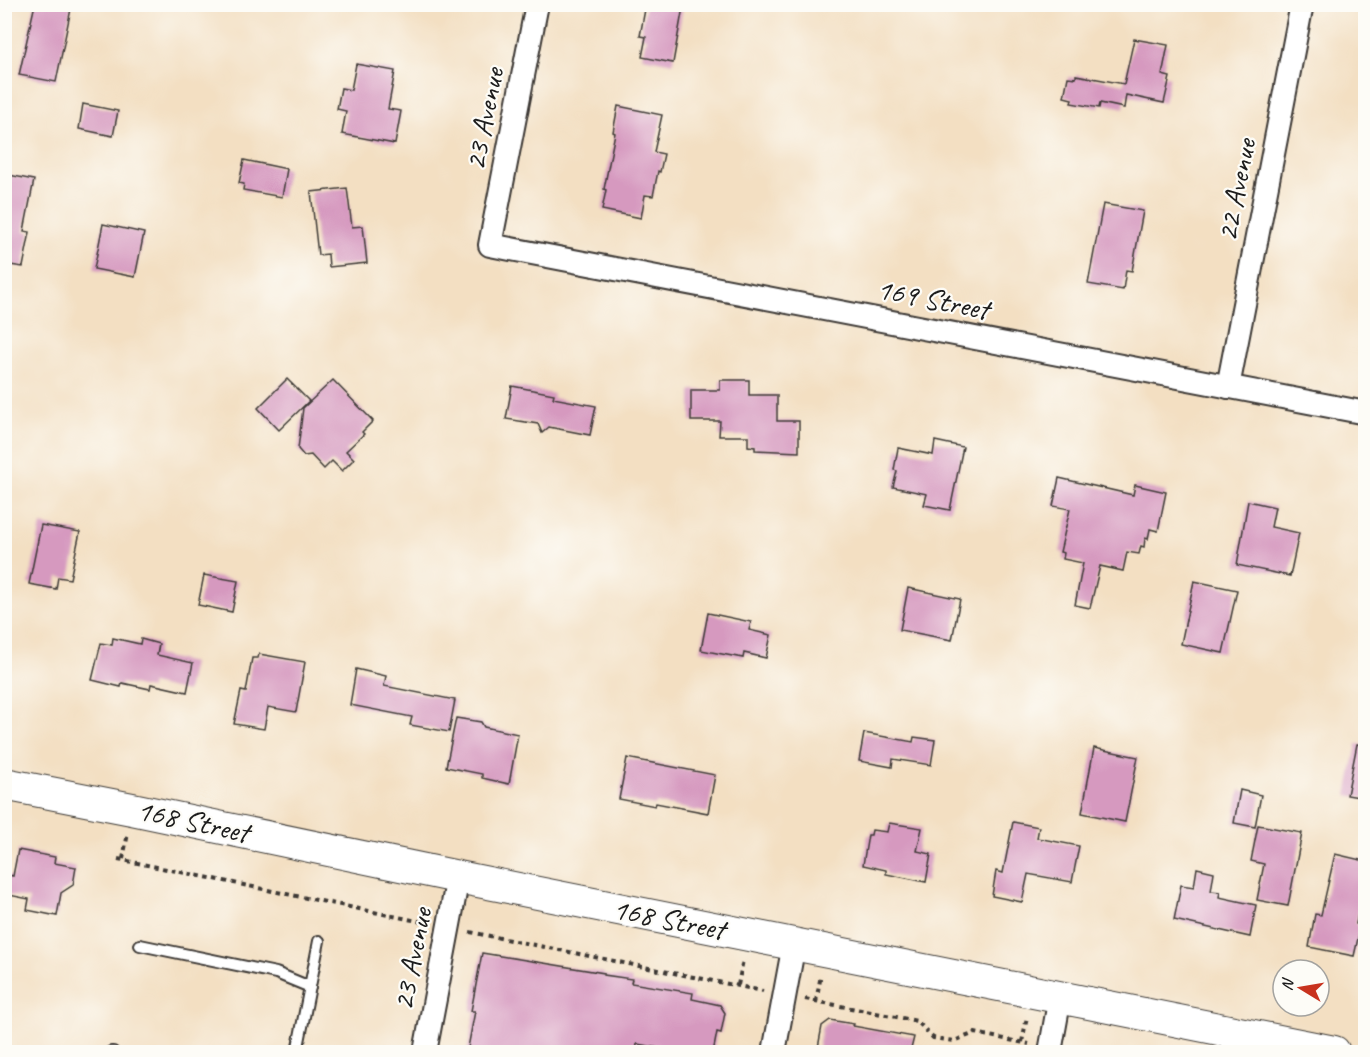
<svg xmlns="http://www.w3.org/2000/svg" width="1370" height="1057" viewBox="0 0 1370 1057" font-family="Caveat,sans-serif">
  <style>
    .building { fill: #d699bf }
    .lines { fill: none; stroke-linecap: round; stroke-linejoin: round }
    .lane-casing { stroke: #3c3935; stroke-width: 14 }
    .street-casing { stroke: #3c3935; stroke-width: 26 }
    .secondary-casing { stroke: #3c3935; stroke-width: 34 }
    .path { stroke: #3c3935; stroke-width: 4; stroke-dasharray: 4.5 4.5; stroke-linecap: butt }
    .lane { stroke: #fff; stroke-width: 10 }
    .street { stroke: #fff; stroke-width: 22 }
    .secondary { stroke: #fff; stroke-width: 32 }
    .labels { text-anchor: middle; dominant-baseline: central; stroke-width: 4.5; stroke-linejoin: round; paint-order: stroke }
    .street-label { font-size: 30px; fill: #1c1c1c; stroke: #fdfcf7 }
  </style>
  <rect width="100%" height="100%" fill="#fdfcf7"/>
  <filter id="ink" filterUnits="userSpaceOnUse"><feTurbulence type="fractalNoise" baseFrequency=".0167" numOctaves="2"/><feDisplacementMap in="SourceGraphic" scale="12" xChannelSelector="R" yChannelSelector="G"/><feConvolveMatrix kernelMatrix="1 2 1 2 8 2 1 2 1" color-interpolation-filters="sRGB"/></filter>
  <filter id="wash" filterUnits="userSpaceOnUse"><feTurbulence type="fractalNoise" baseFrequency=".008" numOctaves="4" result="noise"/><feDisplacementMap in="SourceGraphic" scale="24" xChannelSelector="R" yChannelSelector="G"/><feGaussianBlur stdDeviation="1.35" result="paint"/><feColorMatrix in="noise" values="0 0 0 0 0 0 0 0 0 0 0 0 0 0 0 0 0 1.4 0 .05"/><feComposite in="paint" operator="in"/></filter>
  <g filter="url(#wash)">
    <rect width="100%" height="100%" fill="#f3dfc2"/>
    <g id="blocks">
      <!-- building -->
      <g class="building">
        <polygon points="35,4 72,4 56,82 19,75"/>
        <polygon points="646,4 669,4 683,7 673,63 642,57 646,37 640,36"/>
        <polygon points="1134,39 1168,45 1162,75 1170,77 1164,103 1126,95 1124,108 1100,103 1099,108 1071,103 1072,99 1064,97 1068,77 1076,78 1076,75 1124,84"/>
        <polygon points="356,64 395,71 388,109 401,111 395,144 342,134 346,111 337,109 341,88 351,90"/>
        <polygon points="83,104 118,111 113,136 79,129"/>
        <polygon points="618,106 662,115 654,152 664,154 660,172 658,171 653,196 645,195 641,218 602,210 606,190 604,189 615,133 613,132"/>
        <polygon points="244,160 287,169 282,197 243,190 244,184 239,183"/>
        <polygon points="4,174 34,180 24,231 30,232 23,267 4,264"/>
        <polygon points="347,188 352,227 363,226 367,263 329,267 328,254 318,255 311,192"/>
        <polygon points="1103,204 1143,211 1132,271 1126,270 1123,290 1088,284"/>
        <polygon points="103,224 144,233 135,277 94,269"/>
        <polygon points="287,379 309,401 279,430 258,408"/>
        <polygon points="333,380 373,421 362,432 364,434 346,451 354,459 342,471 332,461 324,469 311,455 304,456 298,449 303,408"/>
        <polygon points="720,380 749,380 749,395 777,395 777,421 799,421 799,452 755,450 755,447 748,446 748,436 719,436 720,421 691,421 691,390 720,390"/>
        <polygon points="512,386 554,394 553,398 596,406 590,435 549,427 542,433 538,424 506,419"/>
        <polygon points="935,441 963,447 950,510 924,505 927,494 893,487 897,471 894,470 898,448 933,455"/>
        <polygon points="1059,478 1133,495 1135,485 1166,492 1158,531 1150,529 1148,539 1145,538 1144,547 1141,546 1139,554 1127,552 1123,571 1100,566 1090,608 1075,605 1083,563 1063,559 1064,553 1060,552 1070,509 1053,506"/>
        <polygon points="1248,501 1275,507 1271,527 1299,533 1290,576 1237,565"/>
        <polygon points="41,525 80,532 70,579 58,577 56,589 29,584"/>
        <polygon points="204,575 238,581 232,612 198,605"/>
        <polygon points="1194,581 1237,590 1223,653 1181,644"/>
        <polygon points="908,588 960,599 952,640 900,630"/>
        <polygon points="708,613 751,622 749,630 771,635 766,658 744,653 743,658 701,650"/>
        <polygon points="113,638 140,644 141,639 159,644 157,655 193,663 187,692 151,684 150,689 122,683 121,687 92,680 101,643 112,645"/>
        <polygon points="259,654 305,662 296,712 268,707 264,729 234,724 241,691 246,692 252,658 258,658"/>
        <polygon points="356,669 386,676 384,686 455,700 449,732 410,725 412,717 350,705"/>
        <polygon points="456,718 481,722 484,727 518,734 509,784 482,778 482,774 446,767"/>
        <polygon points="864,733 913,742 914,737 935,740 931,765 893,759 892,767 859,761"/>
        <polygon points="1357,744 1365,745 1365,798 1347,795"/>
        <polygon points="1094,748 1138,757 1125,822 1082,813"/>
        <polygon points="627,758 715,775 708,813 656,803 655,806 619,799"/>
        <polygon points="1240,790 1261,795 1255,827 1234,823"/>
        <polygon points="1013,822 1039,827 1037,838 1079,846 1072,882 1028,874 1022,902 992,896 996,871 1003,873"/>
        <polygon points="889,823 922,828 917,851 931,854 926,882 886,874 886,870 863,865 868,835 871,835 872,830 887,832"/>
        <polygon points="1258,825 1302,833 1288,906 1257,900 1264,864 1251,861"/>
        <polygon points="18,850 55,857 54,863 76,867 73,885 61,893 57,916 27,910 29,899 4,894 4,874 13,876"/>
        <polygon points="1335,854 1365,861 1365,879 1356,924 1361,925 1354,956 1309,947 1315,914 1321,915"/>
        <polygon points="1197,868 1214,872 1211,891 1220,892 1219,897 1256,905 1250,937 1174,920 1181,885 1194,887"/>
        <polygon points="482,953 604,973 604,975 632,979 631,983 693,993 692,999 720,1005 725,1013 721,1033 717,1032 713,1053 685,1053 637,1044 636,1053 467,1053 475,1011 471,1011"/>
        <polygon points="830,1020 854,1024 853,1026 914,1037 910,1053 817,1053 822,1026"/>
      </g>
    </g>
  </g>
  <g filter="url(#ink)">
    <use href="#blocks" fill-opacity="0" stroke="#3c3935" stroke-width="1.5"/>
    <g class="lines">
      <defs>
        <g id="lane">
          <polyline points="140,945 276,973 310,987"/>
          <polyline points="111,1052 113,1052"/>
          <polyline points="297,1052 319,941"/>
        </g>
        <g id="street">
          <polyline points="537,4 490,245 1366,413"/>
          <polyline points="1228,387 1302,4"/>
          <polyline points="425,1052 458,877"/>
          <polyline points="774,1052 794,944"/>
          <polyline points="1050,1052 1060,997"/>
        </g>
        <polyline id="secondary" points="4,784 132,809 458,877 1334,1052"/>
      </defs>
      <!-- lane casing -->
      <use href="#lane" class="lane-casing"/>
      <!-- street casing -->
      <use href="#street" class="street-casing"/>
      <!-- secondary casing -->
      <use href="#secondary" class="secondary-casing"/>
      <!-- path -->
      <g class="path">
        <polyline points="118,859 427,923"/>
        <polyline points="123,859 128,833"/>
        <polyline points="470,932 763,991"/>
        <polyline points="738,985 743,960"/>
        <polyline points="805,999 917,1021 933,1038 954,1041 975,1033 1029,1044"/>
        <polyline points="816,1001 821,975"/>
        <polyline points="1022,1042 1027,1017"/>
      </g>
      <!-- lane -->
      <use href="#lane" class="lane"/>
      <!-- street -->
      <use href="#street" class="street"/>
      <!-- secondary -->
      <use href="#secondary" class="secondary"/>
    </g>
  </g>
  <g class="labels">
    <!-- street labels -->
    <g class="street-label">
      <text transform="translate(484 119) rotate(-79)">23 Avenue</text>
      <text transform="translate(1236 190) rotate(-79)">22 Avenue</text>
      <text transform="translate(933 299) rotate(11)">169 Street</text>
      <text transform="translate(193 821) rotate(12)">168 Street</text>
      <text transform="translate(669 919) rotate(11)">168 Street</text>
      <text transform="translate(412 959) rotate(-79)">23 Avenue</text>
    </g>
  </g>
  <!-- margin -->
  <rect width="1370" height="1057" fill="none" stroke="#fdfcf7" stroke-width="24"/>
  <!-- north arrow -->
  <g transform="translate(1301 988) rotate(281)"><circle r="28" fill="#fdfcf7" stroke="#a3a29f" stroke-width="1.5"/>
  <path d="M0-4.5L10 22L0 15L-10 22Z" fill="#c8321e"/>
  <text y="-9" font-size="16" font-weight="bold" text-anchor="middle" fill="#1c1c1c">N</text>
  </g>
</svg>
